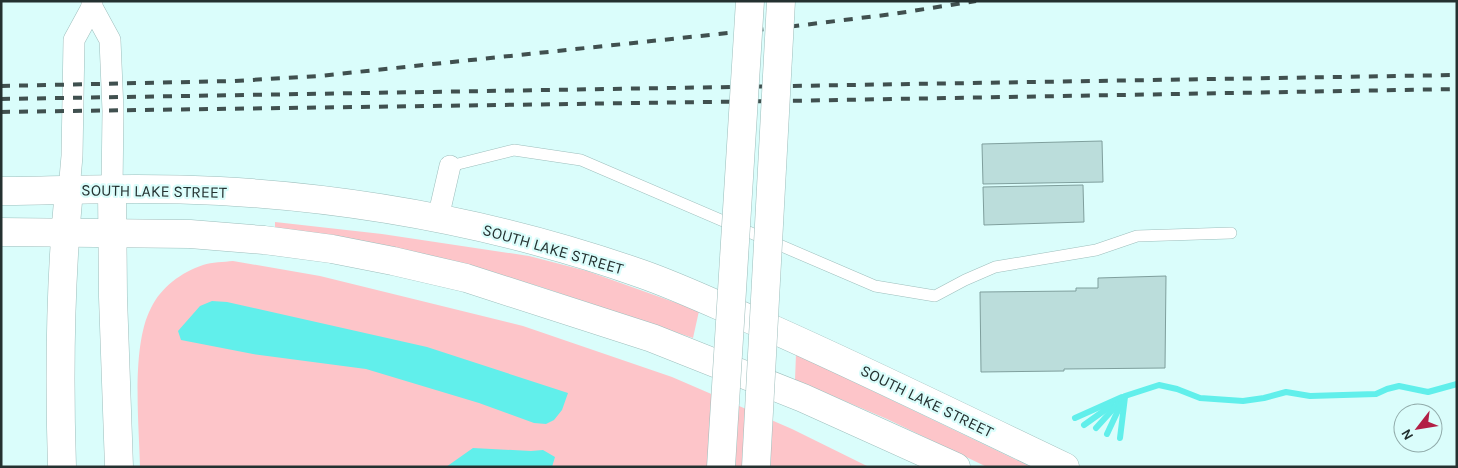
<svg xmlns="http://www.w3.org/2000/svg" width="1458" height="468" viewBox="0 0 1458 468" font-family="Karla,sans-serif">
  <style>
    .green { fill: #fdc5c9 }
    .water { fill: #61efeb }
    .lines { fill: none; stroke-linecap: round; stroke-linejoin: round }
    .stream { stroke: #61efeb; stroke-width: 6 }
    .building { fill: #bbdddb; stroke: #7f9f9d }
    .service-casing { stroke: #9dbebc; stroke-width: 12 }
    .minor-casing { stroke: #9dbebc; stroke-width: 22 }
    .primary-casing { stroke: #9dbebc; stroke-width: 29 }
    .service { stroke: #fff; stroke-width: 11 }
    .minor { stroke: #fff; stroke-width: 21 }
    .primary { stroke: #fff; stroke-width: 28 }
    .rail { stroke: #40504f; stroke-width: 4; stroke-dasharray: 9 9; stroke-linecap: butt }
    .primary-bridge-casing { stroke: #9dbebc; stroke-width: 29; stroke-linecap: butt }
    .primary-bridge { stroke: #fff; stroke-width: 28 }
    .labels { text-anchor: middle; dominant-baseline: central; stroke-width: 4.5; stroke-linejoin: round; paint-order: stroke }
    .street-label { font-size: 16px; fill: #243130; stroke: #dafdfb }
  </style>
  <rect width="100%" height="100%" fill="#dafdfb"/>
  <!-- green -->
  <g class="green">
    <polygon points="275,222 382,234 529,256 587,271 699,311 693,338 538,286 458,263 275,229"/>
    <path d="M233,261l87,15 203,50 149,51 120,52 77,38h-729c-1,-44 -9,-121 11,-159 10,-21 31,-36 52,-43 9,-3 21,-3 30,-4z"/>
    <polygon points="796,354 1031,467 987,467 887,419 795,380"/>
  </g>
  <!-- water -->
  <g class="water">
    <polygon points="212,301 227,302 427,347 568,393 562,410 554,420 546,424 534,423 479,403 366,369 253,354 181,340 178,331 200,306"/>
    <polygon points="473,448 531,451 543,450 555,457 552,467 446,467"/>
  </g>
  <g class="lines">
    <!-- stream -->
    <g class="stream">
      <polyline points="1075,418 1122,397"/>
      <polyline points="1084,425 1112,405"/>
      <polyline points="1096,428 1125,396 1159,385 1177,389 1200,398 1243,401 1264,398 1286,392 1310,396 1376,394 1387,389 1399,386 1428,392 1457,384"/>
      <polyline points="1107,434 1121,404"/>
      <polyline points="1120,438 1125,397"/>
    </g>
  </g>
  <!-- building -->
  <g class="building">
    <polygon points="1102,141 1103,182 983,184 982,144"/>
    <polygon points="1083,185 1084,222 984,225 983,187"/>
    <polygon points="1166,276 1165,368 1064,369 1064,371 981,372 980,292 1076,291 1076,288 1098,288 1098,278"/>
  </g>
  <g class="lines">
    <defs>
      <polyline id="service" points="450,166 514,150 581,160 875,286 935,296 965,280 995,267 1096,250 1137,236 1231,233"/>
      <g id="minor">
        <polyline points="92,1 92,7 110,40 113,111 112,189"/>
        <polyline points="69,190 72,156 74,40 92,7"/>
        <polyline points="438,218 450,166"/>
      </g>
      <g id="primary">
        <polyline points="112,189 113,297 119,467"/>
        <path d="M1,191c73,-1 146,-4 219,0 143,8 286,35 422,83 40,14 79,33 119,50 102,45 203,95 304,143"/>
        <polyline points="1,232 190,234 264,240 332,249 393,261 466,278 652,338 803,398 956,467"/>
        <path d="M62,467c-3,-92 -2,-185 7,-277"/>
      </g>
    </defs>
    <!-- service casing -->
    <use href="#service" class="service-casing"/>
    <!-- minor casing -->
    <use href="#minor" class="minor-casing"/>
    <!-- primary casing -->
    <use href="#primary" class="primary-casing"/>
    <!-- service -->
    <use href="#service" class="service"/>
    <!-- minor -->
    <use href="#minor" class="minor"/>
    <!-- primary -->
    <use href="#primary" class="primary"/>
    <!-- rail -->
    <g class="rail">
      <polyline points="1,86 234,81 319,76 795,26 893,14 976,1"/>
      <polyline points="1,99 1457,75"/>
      <polyline points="1,112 781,101 1457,89"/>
    </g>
    <defs>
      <g id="primary-bridge">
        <polyline points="721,467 750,1"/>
        <polyline points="756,467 781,1"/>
      </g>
    </defs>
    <!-- primary-bridge casing -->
    <use href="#primary-bridge" class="primary-bridge-casing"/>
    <!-- primary-bridge -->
    <use href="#primary-bridge" class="primary-bridge"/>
  </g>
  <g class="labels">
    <!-- street labels -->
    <g class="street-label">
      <text transform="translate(154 191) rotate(1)">SOUTH LAKE STREET</text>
      <text transform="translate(553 249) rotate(16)">SOUTH LAKE STREET</text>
      <text transform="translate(927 401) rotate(26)">SOUTH LAKE STREET</text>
    </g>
  </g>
  <!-- border -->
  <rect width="1458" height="468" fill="none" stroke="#243130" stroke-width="5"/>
  <!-- north arrow -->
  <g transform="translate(1418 428) rotate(239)"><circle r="24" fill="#dafdfb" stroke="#91abaa"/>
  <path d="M0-4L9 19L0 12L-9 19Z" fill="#b21f45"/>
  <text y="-8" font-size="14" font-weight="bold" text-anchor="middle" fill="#243130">N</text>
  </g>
</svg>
